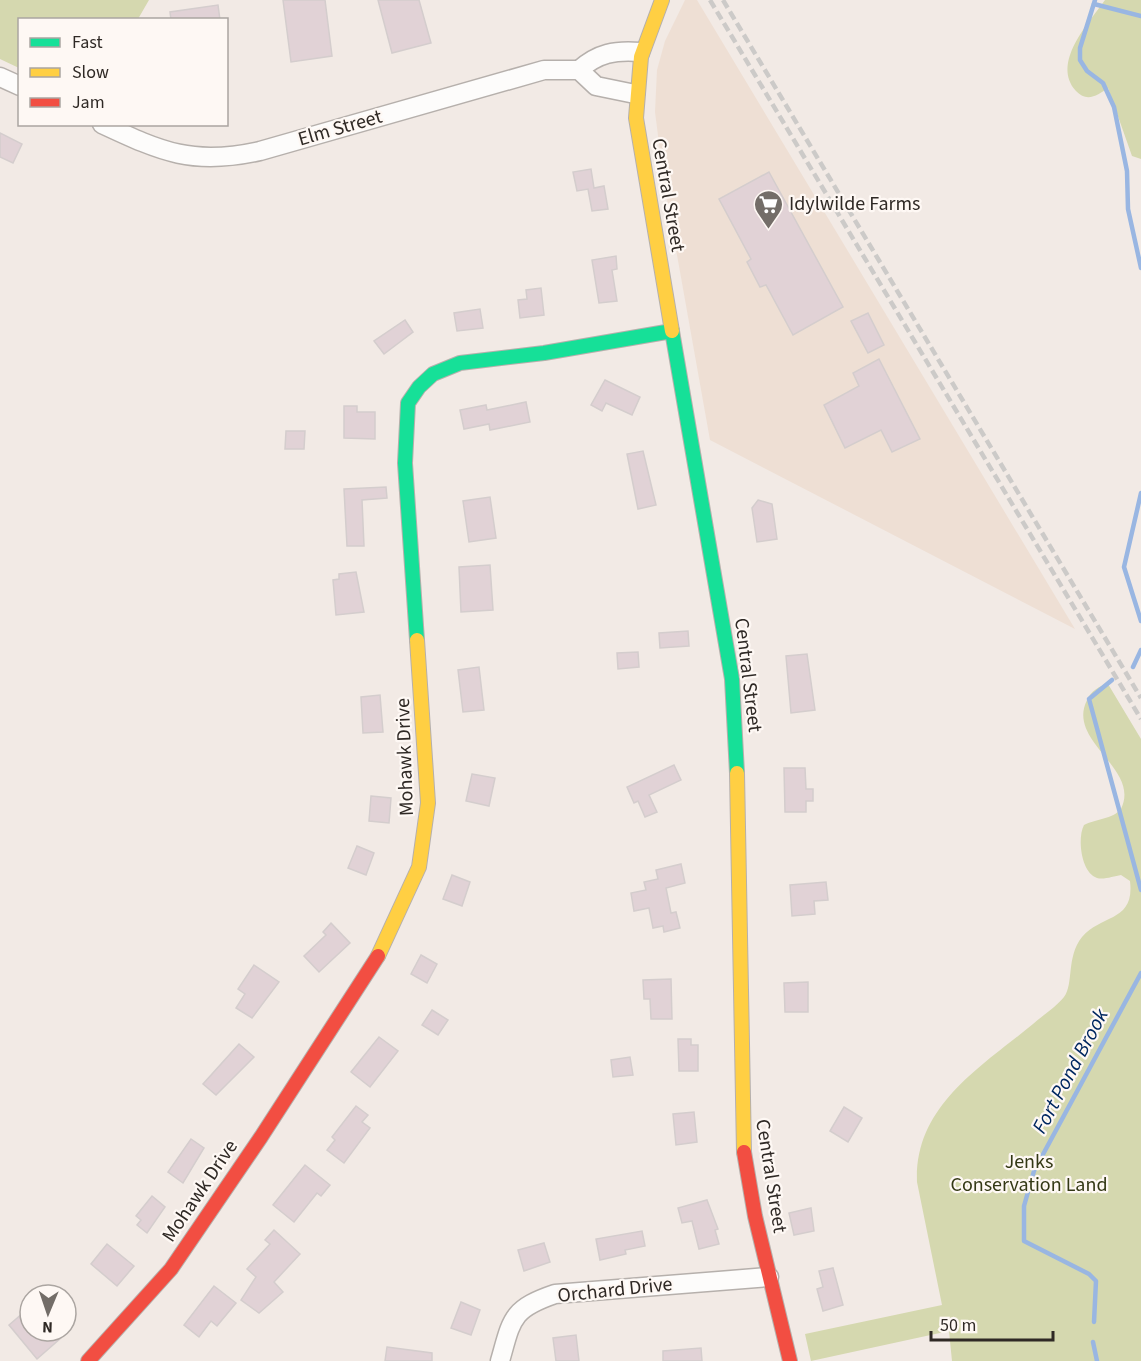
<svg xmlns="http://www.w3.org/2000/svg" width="1141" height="1361" viewBox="0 0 1141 1361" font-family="'Source Sans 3',sans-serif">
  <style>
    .built { fill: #eedfd4 }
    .green { fill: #d5d8af }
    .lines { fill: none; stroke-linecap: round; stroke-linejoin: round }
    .stream { stroke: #99b6e2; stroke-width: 4.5 }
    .building { fill: #e1d2d6; stroke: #d4cdcd; stroke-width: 1.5 }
    .street-casing { stroke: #b6b0ac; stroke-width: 21 }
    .fast-casing { stroke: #b6b0ac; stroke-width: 16 }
    .slow-casing { stroke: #b6b0ac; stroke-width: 16 }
    .jam-casing { stroke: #b6b0ac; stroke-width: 16 }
    .street { stroke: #fdfcfb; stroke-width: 18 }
    .fast { stroke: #16e098; stroke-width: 14 }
    .slow { stroke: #ffcf43; stroke-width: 14 }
    .jam { stroke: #f24e42; stroke-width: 14 }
    .rail { stroke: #cccac8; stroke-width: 4.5; stroke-dasharray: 9 4.5; stroke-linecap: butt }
    .labels { text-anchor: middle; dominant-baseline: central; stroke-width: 4.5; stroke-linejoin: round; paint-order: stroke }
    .street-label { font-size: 20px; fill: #2f2925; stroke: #fef8f4 }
    .poi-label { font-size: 20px; fill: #2f2925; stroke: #fef8f4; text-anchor: start }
    .park-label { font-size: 20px; fill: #333814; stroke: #fef8f4 }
    .water-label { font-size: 21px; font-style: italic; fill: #002760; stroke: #fef8f4 }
  </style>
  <rect width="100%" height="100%" fill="#f2eae5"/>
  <!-- built -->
  <polygon class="built" points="685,0 697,0 1075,629 710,440 664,182 655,112 657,70 665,41"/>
  <!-- green -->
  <g class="green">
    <polygon points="0,0 149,0 138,19 20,20 19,68 0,59"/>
    <path d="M1105,0h36v159l-9,-3 -24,-68c-10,7 -21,15 -32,3 -25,-28 12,-67 29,-91z"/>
    <path d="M1108,684l33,55v622h-189l-3,-30 -138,30 -6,-27 137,-29 -25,-123c-3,-76 64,-115 116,-158 9,-8 23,-17 31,-27 10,-13 2,-40 18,-60 20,-23 53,-15 48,-56l-9,-6c-7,1 -17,5 -24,3 -16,-5 -20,-40 -13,-53 11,-6 29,-6 37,-16 20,-41 -55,-67 -34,-109 4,-9 12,-14 21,-16z"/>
  </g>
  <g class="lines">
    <!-- stream -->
    <g class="stream">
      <polyline points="1095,0 1080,48 1080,60 1087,71 1103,83 1114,107 1127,171 1128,209 1141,268"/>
      <polyline points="1094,4 1141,16"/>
      <polyline points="1141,493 1124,567 1141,621"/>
      <polyline points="1133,667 1141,650"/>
      <polyline points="1112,680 1089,699 1141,890"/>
      <polyline points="1094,1322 1096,1281 1089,1274 1024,1241 1024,1206 1034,1171 1141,973"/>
      <polyline points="1093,1342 1097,1361"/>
    </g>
  </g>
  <!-- building -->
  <g class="building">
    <polygon points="283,0 325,0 332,56 291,62"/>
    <polygon points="378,0 419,0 431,43 392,53"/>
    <polygon points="218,5 220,20 171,20 170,12"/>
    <polygon points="0,133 22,144 13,163 0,157"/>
    <polygon points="591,169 594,188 604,186 608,209 592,211 588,189 577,191 573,172"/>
    <polygon points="769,172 843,307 793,335 766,285 760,287 747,262 751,259 719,199"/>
    <polygon points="616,256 617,269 612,270 617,301 599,303 592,260"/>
    <polygon points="541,288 544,315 520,318 518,300 527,299 526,290"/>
    <polygon points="480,309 483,328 457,331 454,313"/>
    <polygon points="868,313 884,345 868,353 851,321"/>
    <polygon points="405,320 413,332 384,354 374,341"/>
    <polygon points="879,359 920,439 892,452 881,430 845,448 824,405 859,386 853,373"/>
    <polygon points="605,380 640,397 632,415 606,403 602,411 591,405"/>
    <polygon points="526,402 530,422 490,430 489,424 464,429 460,410 486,405 487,410"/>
    <polygon points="344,406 357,406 357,412 375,412 375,439 344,438"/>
    <polygon points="286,431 305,431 304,449 285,449"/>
    <polygon points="643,451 656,505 638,509 627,454"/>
    <polygon points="386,487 387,498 362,500 364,546 347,546 344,489"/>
    <polygon points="490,497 496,538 469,542 463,501"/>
    <polygon points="758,500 772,504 777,539 757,542 752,508"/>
    <polygon points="490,565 493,610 461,612 459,567"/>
    <polygon points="356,572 364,612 336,615 333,580 339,579 339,574"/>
    <polygon points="688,631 689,646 660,648 659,633"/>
    <polygon points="638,652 639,667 618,669 617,653"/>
    <polygon points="807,654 815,710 791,713 786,656"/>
    <polygon points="479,667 484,710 463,712 458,670"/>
    <polygon points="380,695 383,732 363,733 361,697"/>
    <polygon points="674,765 681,780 649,795 657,812 645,817 638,801 634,803 627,787"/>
    <polygon points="784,768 805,768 806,789 813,789 813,801 806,801 806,812 785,812"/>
    <polygon points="472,774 495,778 489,806 466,801"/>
    <polygon points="371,796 391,798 389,823 369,821"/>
    <polygon points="357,846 374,853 366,875 348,868"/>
    <polygon points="681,864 685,883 666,888 671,913 676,912 680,928 664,932 663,926 653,928 649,908 634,911 631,893 646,890 644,882 658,879 656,870"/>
    <polygon points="452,875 470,882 462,906 443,899"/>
    <polygon points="826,882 828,900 814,901 815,914 792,916 790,885"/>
    <polygon points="331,923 350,943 319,972 304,956 326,935 323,932"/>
    <polygon points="421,955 437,964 427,983 411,974"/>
    <polygon points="254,965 279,982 252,1018 236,1008 245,994 238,989"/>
    <polygon points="671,979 672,1019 651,1019 650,999 644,999 643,980"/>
    <polygon points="808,982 808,1012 785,1012 784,983"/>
    <polygon points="432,1010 448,1020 438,1035 422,1025"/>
    <polygon points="379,1037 398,1051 370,1087 351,1072"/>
    <polygon points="678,1039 691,1039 691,1045 698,1045 698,1071 679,1071"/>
    <polygon points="239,1044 254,1057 216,1095 203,1084"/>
    <polygon points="630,1057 633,1075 613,1077 611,1060"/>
    <polygon points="356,1106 368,1115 362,1122 370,1128 344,1163 327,1150 335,1140 332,1137"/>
    <polygon points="844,1107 862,1118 848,1142 830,1131"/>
    <polygon points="694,1112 697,1142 676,1145 673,1114"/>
    <polygon points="191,1139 204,1148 183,1183 168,1172"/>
    <polygon points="305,1165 330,1185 321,1196 317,1193 294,1222 273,1205"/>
    <polygon points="152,1196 165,1207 147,1233 137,1225 141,1220 136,1216"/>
    <polygon points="707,1200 718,1229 715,1230 719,1244 699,1249 692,1221 682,1223 678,1208"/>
    <polygon points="811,1208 814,1231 794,1235 789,1213"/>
    <polygon points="274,1230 300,1254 274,1282 283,1292 259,1313 241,1300 256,1277 247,1269 270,1244 265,1240"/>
    <polygon points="642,1231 645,1246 625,1250 626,1254 600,1260 596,1239"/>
    <polygon points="544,1243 550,1262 524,1271 518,1250"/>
    <polygon points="107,1244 134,1266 117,1286 91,1264"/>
    <polygon points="833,1268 843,1305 823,1311 817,1289 823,1287 819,1271"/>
    <polygon points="214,1286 236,1303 217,1326 211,1321 199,1337 184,1325"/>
    <polygon points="461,1302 480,1310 471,1335 451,1328"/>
    <polygon points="30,1307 30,1331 55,1331 61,1338 37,1359 9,1325"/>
    <polygon points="576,1335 579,1361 556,1361 553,1338"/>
    <polygon points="387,1347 432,1353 432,1361 385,1361"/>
    <polygon points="701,1348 702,1361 663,1361 663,1351"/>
  </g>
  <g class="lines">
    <defs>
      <g id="street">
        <path d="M579,70c19,-17 36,-20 61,-18"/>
        <polyline points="0,77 20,86"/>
        <path d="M102,124c60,28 91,42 158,27l284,-81h35l17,16 39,8"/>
        <path d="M500,1361c12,-42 11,-52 55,-67l214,-17"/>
      </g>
      <g id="fast">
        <polyline points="672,331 732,679 737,773"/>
        <polyline points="417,640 405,463 408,403 419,387 433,374 460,363 544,353 672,331"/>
      </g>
      <g id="slow">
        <polyline points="662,0 641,57 636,118 672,331"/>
        <polyline points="737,773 744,1152"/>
        <polyline points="378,956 419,867 428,803 417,640"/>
      </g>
      <g id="jam">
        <polyline points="744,1152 755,1216 790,1361"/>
        <polyline points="88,1361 171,1269 261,1137 378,956"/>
      </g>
    </defs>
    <!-- street casing -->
    <use href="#street" class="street-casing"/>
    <!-- fast casing -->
    <use href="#fast" class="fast-casing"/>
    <!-- slow casing -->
    <use href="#slow" class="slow-casing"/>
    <!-- jam casing -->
    <use href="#jam" class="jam-casing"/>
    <!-- street -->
    <use href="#street" class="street"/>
    <!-- fast -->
    <use href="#fast" class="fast"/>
    <!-- slow -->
    <use href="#slow" class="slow"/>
    <!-- jam -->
    <use href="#jam" class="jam"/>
    <!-- rail -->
    <g class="rail">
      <polyline points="710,0 1141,719"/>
      <polyline points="723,0 1141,698"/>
    </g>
  </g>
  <!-- icons -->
  <defs>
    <symbol id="supermarket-pin" viewBox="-11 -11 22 30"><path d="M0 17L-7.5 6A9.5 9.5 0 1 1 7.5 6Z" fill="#736d68" stroke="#fef8f4"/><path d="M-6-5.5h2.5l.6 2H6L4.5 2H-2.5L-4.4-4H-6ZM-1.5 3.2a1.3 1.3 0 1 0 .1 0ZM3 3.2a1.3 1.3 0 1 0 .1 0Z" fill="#fff"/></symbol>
  </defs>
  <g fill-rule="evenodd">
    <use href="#supermarket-pin" x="752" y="188" width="33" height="45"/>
  </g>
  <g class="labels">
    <!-- street labels -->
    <g class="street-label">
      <text transform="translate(340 128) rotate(-16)">Elm Street</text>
      <text transform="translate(668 195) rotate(80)">Central Street</text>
      <text transform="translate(748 675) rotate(83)">Central Street</text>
      <text transform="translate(405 757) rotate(-92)">Mohawk Drive</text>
      <text transform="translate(771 1176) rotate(81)">Central Street</text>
      <text transform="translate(200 1191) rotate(-56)">Mohawk Drive</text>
      <text transform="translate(615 1290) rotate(-6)">Orchard Drive</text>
    </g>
    <!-- poi labels -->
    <g class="poi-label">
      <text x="789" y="204">Idylwilde Farms</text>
    </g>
    <!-- park labels -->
    <g class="park-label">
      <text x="1029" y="1162">Jenks<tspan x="1029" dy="23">Conservation Land</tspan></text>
    </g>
    <!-- water labels -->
    <g class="water-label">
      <text transform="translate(1070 1071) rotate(-62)">Fort Pond Brook</text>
    </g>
  </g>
  <!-- legend -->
  <rect x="18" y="18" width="210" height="108" fill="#fef8f4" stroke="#aba5a1" stroke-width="1.5"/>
  <rect x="30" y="38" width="30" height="9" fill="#16e098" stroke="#aba5a1" stroke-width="1.5"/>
  <text x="72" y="48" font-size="18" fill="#2f2925">Fast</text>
  <rect x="30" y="68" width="30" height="9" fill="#ffcf43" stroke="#aba5a1" stroke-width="1.5"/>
  <text x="72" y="78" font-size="18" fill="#2f2925">Slow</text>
  <rect x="30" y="98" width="30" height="9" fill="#f24e42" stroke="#aba5a1" stroke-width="1.5"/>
  <text x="72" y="108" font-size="18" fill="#2f2925">Jam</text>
  <!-- north arrow -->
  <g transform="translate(48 1313) rotate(182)"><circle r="28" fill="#fef8f4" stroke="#aba5a1" stroke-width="1.5"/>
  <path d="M0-4.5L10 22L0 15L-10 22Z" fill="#736d68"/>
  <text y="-9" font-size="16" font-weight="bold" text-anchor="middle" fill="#2f2925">N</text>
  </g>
  <!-- scale -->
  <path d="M931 1331v9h122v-9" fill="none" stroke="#2f2925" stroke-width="3"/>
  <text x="940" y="1331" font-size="18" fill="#2f2925" stroke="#fef8f4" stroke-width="4.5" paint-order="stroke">50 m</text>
</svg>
